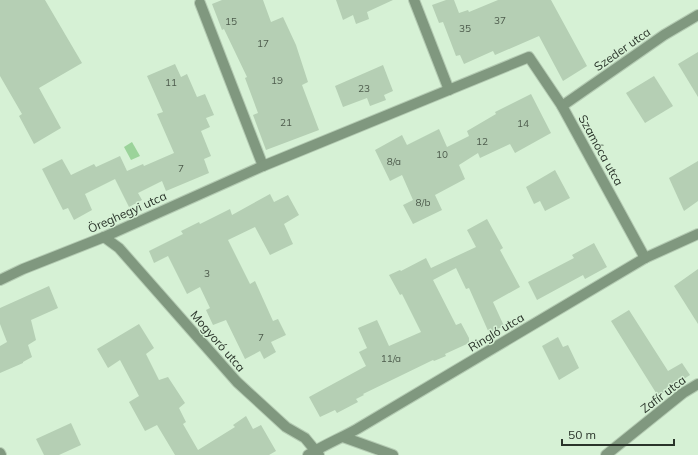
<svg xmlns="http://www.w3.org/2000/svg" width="698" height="455" viewBox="0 0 698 455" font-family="Mulish,sans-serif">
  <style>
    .water { fill: #9bd39a }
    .building { fill: #b5cfb4 }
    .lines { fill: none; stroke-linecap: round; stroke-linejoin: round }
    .minor-casing { stroke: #b4cbb3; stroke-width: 12 }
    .minor { stroke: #80987f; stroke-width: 10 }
    .labels { text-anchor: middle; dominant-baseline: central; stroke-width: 3; stroke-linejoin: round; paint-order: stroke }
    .number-label { font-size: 10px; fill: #4d5b4c }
    .street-label { font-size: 12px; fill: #2a342a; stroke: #d6f1d5 }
  </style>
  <rect width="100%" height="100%" fill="#d6f1d5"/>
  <!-- water -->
  <polygon class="water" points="132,142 140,156 131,160 124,147"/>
  <!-- building -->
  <g class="building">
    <polygon points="0,0 45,0 82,63 39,88 61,128 34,144 19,116 22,114 0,76"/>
    <polygon points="222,0 263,0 271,22 283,17 296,45 308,82 302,85 319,130 266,150 253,115 258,113 245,78 247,77 224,29 222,30 212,4"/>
    <polygon points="336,0 393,0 367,12 369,19 356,24 353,15 343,20"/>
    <polygon points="446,0 454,0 459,13 468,10 469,12 498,0 551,0 587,66 563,81 539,36 495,55 493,51 464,64 460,55 456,56 443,22 439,23 432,5"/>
    <polygon points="698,52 698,97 678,64"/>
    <polygon points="175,64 181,77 187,74 197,97 205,94 214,115 206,118 210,127 201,131 211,156 204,159 209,173 166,191 162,181 138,193 142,200 129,207 115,179 85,194 92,210 74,220 68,208 63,210 42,169 62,159 71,175 94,164 96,167 120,156 127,171 143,164 144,166 174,153 157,114 163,112 147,76"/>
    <polygon points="383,65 393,91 384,95 386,100 370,106 367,98 343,107 335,86"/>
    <polygon points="654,76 673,106 645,123 626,93"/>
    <polygon points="531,94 551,133 515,153 510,144 480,158 478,153 459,165 465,179 435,195 442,210 413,224 403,205 413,200 402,175 390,181 375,150 402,135 407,145 439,129 447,147 469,136 467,131 496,114 495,112"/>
    <polygon points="698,161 698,201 684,211 669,178"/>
    <polygon points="555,170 570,198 545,211 540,201 534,204 526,187"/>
    <polygon points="270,194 274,202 288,195 299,215 284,224 293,244 270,255 255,227 228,240 250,284 255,281 273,321 278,319 286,335 271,342 276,352 264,359 260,351 245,359 226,320 213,325 206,310 210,308 200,287 187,294 168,256 154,263 149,251 183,234 181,231 199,222 200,224 230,209 232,215"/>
    <polygon points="487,219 503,248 500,250 520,287 493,302 504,326 489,333 469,288 466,289 456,268 433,280 456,325 461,323 469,338 469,343 445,354 446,356 434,361 433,360 363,394 364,395 356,399 358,402 337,413 335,410 320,417 309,397 366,366 359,352 367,348 358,328 377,320 389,346 421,332 402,294 400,295 389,275 400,270 401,271 426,258 431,268 476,247 467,230"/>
    <polygon points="594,243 607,267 585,279 583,275 537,300 528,282 574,258 572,255"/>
    <polygon points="698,269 698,324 674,286"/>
    <polygon points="49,286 58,308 31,320 36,340 28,345 32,357 23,362 23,363 0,373 0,346 7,342 0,324 0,308"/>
    <polygon points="629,310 668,371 682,363 690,375 658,396 611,321"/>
    <polygon points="139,324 154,348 146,354 159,380 168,377 185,403 179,408 186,422 183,424 198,450 235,427 233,425 246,416 253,429 261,425 276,451 269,455 175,455 157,425 145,431 129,402 139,396 120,360 108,368 97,349"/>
    <polygon points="558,337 563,347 568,345 579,368 559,380 542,346"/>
    <polygon points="71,423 81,445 59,455 44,455 36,439"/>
  </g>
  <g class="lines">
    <defs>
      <g id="minor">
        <polyline points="414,0 449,90"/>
        <polyline points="200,3 263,166"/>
        <polyline points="562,106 664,35 698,15"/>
        <polyline points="104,237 119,248 237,382 286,427 305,438 319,455"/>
        <polyline points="0,280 23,269 104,237 263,166 529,57 562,106 645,258"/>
        <polyline points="343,437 393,455"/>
        <polyline points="0,453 1,455"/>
        <path d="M308,455c16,-10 33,-17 49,-26l288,-171 53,-24"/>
        <polyline points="606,455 683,393 698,384"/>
      </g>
    </defs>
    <!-- minor casing -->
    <use href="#minor" class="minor-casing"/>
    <!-- minor -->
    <use href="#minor" class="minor"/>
  </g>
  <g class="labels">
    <!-- number labels -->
    <g class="number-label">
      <text x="500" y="20">37</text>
      <text x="231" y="21">15</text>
      <text x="465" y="28">35</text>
      <text x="263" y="43">17</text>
      <text x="277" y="80">19</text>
      <text x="171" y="82">11</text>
      <text x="364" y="88">23</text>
      <text x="286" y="122">21</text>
      <text x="523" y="123">14</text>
      <text x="482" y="141">12</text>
      <text x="442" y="154">10</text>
      <text x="394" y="161">8/a</text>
      <text x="181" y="168">7</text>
      <text x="423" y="202">8/b</text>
      <text x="207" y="273">3</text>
      <text x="261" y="337">7</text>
      <text x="391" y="358">11/a</text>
    </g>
    <!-- street labels -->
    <g class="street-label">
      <text transform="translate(622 49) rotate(-35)">Szeder utca</text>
      <text transform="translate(601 150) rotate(61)">Szamóca utca</text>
      <text transform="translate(127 212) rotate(-24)">Öreghegyi utca</text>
      <text transform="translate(496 332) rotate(-31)">Ringló utca</text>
      <text transform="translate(218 341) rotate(49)">Mogyoró utca</text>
      <text transform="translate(663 394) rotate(-37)">Zafír utca</text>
    </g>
  </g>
  <!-- scale -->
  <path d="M562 439v6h112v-6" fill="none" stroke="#2a342a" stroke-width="2"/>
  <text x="568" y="439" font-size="12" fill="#2a342a" stroke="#d6f1d5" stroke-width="3" paint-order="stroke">50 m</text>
</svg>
